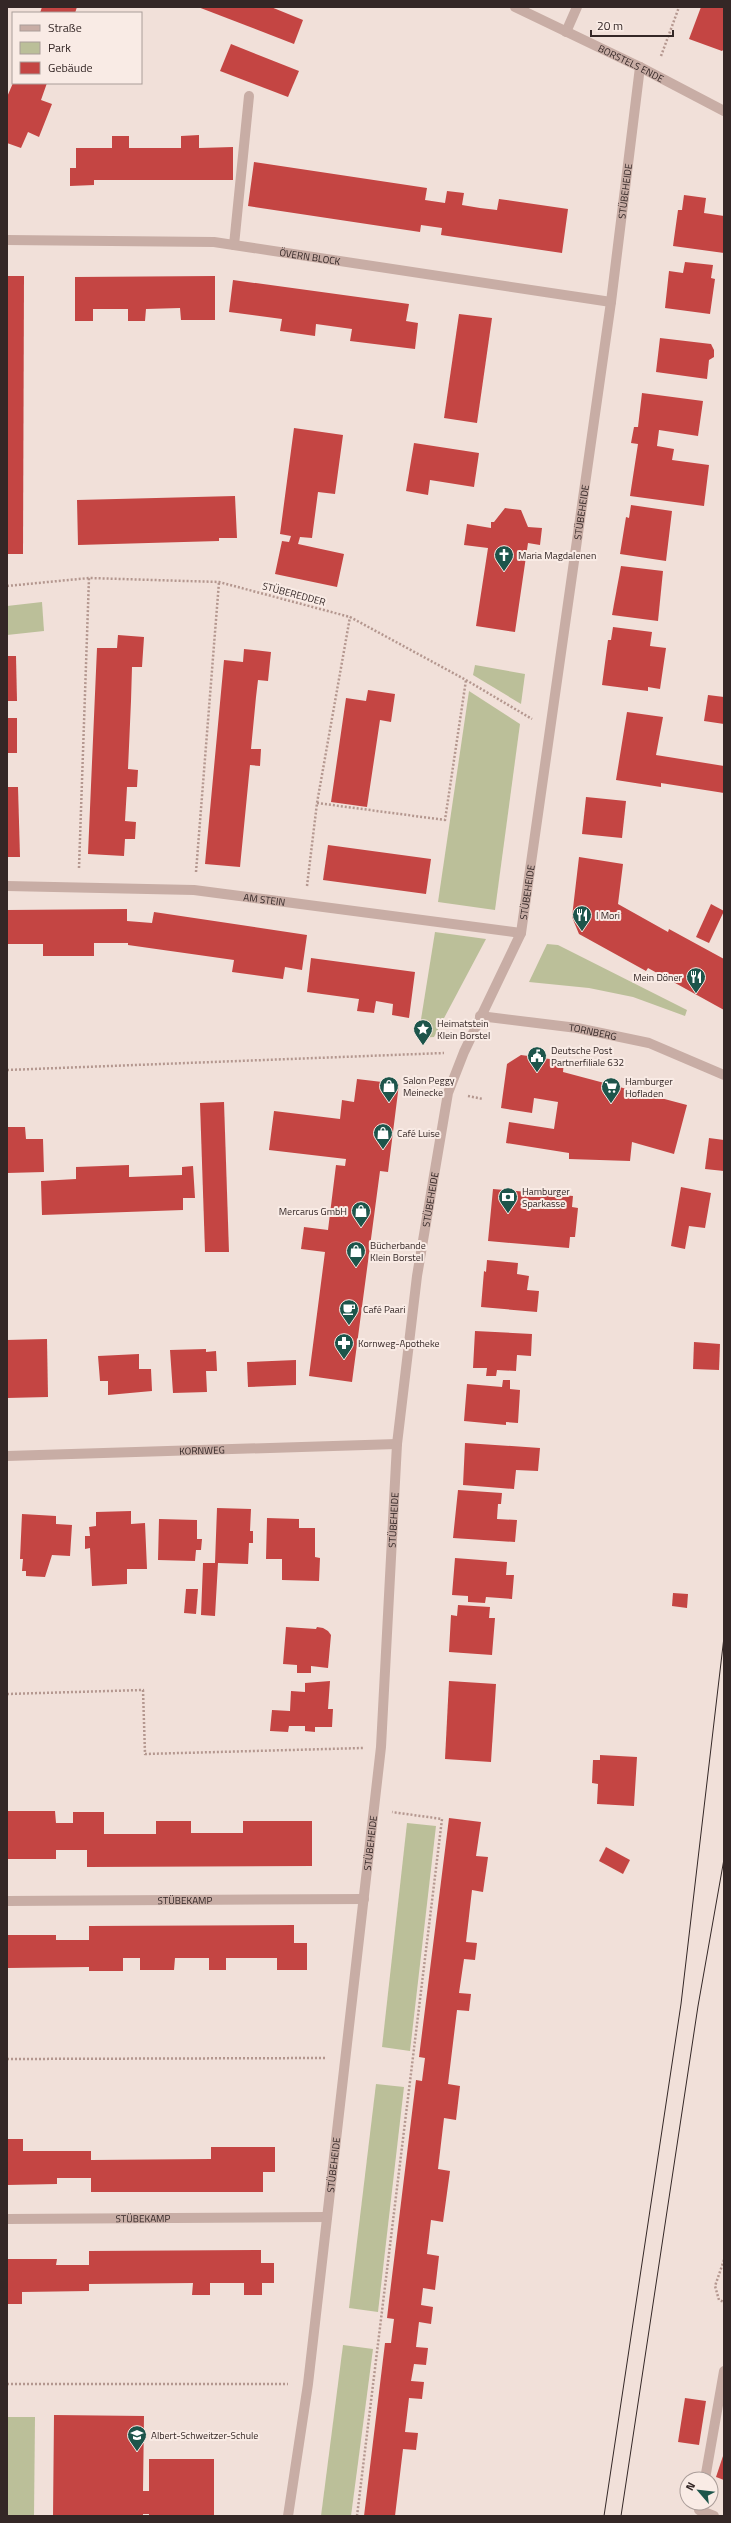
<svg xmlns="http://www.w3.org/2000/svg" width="731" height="2523" viewBox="0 0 731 2523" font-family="'Titillium Web',sans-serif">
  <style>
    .green { fill: #bbbf99 }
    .building { fill: #c44543 }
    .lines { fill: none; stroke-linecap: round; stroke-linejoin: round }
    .path { stroke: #b4978f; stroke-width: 2.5; stroke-dasharray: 2 2; stroke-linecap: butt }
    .lane { stroke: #c8ada5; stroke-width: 10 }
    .street { stroke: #c8ada5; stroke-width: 10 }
    .tram { stroke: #342726; stroke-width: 1 }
    .labels { text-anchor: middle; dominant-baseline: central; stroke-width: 4; stroke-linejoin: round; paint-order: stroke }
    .street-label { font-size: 10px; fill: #342726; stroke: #f9ebe5 }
    .poi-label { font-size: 10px; fill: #342726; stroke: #f9ebe5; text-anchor: start }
  </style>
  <rect width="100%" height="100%" fill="#f1e0d9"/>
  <!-- green -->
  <g class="green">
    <polygon points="42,602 44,631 7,635 7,606"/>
    <polygon points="475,665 525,674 521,704 473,675"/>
    <polygon points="469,691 520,724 495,910 438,902"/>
    <polygon points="435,932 486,939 434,1037 418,1038"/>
    <polygon points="547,944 558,945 687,1010 685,1016 633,997 589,988 529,982"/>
    <polygon points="407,1823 436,1826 410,2051 382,2047"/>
    <polygon points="376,2084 404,2087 378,2312 349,2308"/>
    <polygon points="343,2345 373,2349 351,2516 321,2516"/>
    <polygon points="7,2417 35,2417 34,2516 7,2516"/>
  </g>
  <!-- building -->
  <g class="building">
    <polygon points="42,7 77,7 75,13 40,13"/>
    <polygon points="198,7 271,7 303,20 294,44"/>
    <polygon points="701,7 724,7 724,49 722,51 689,39"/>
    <polygon points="231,44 299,71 288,97 220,71"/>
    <polygon points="13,83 47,83 41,100 52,104 39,137 28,132 21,148 7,143 7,97"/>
    <polygon points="199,135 199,148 233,147 233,180 94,180 94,185 70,186 70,168 76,168 76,148 112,148 112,136 129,136 129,148 181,148 181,136"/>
    <polygon points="254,162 427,188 425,200 445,203 447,191 464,193 462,205 480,208 497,210 499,199 568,209 562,253 441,235 442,228 421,225 420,232 248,206"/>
    <polygon points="684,195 706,198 704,213 724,216 724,253 673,246 678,210 682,210"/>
    <polygon points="685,262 713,265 711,278 715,279 710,314 665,308 669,271 683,273"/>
    <polygon points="7,276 24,276 23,554 7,554"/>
    <polygon points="215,276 215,320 181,320 180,308 146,309 145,321 128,321 128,309 93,309 93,321 75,321 75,277"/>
    <polygon points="233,280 409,304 406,321 418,323 415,349 350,341 352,329 316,324 315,336 280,331 282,319 229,312"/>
    <polygon points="459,314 492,318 477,423 444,418"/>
    <polygon points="660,338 711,344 714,350 714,357 709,360 707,379 656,372"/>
    <polygon points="642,393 703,401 698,436 659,430 657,446 674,449 672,460 709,465 704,506 630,496 638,444 631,443 634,427 638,427"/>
    <polygon points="294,428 343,435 335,494 318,492 312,538 300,537 298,544 344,554 337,587 275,574 282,541 289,542 291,536 280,534"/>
    <polygon points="414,443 479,453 474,487 430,480 428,495 406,491"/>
    <polygon points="235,496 237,538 219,538 219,541 78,545 77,500"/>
    <polygon points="631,505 672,511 666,561 620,554 626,517 629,518"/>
    <polygon points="505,508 521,510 528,527 542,528 540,545 528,543 515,632 476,626 488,548 464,545 467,524 491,528 491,522 494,522"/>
    <polygon points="621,566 663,571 658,621 612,615"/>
    <polygon points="613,627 652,632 650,646 666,648 660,689 648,687 648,691 602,685 608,640 611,640"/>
    <polygon points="118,635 144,637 142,667 132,667 131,701 128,769 138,770 137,787 127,787 125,821 136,822 135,839 125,839 124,856 88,854 97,648 117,648"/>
    <polygon points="244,649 271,652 268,681 258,680 256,697 251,749 261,749 260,766 250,765 240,867 205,864 224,660 243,662"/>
    <polygon points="7,656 16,656 17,701 7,701"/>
    <polygon points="368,690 395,694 391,722 380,720 367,807 331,802 346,698 366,701"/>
    <polygon points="708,695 724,697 724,724 704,721"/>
    <polygon points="627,712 663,717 656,755 724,766 724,793 661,783 661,787 616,780"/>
    <rect x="7" y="718" width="10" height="35"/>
    <polygon points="7,787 18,787 20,857 7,857"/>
    <polygon points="586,797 626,801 622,838 582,834"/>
    <polygon points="328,845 431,859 426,894 323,880"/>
    <polygon points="579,857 623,864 618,904 668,932 669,929 724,959 724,1010 648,968 646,971 579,934 572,917"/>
    <polygon points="711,904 724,911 709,943 696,937"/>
    <polygon points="127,909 127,921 152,923 154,912 307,935 302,970 285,967 283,979 232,972 234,960 128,945 128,943 94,943 94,956 43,956 43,944 7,944 7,910"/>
    <polygon points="311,958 415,972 409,1018 392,1015 393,1004 376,1001 374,1013 357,1011 359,999 307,992"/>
    <polygon points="521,1055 564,1061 563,1072 687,1105 674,1154 632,1142 630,1161 569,1159 569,1153 506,1143 509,1122 554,1129 558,1102 534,1098 532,1113 501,1108 507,1064"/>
    <polygon points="357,1079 399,1084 388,1172 380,1171 352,1382 309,1376 325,1252 301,1249 304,1227 328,1230 336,1165 345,1166 346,1159 269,1150 274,1111 340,1119 342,1100 354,1102"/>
    <polygon points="224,1102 229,1252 205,1252 200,1103"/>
    <polygon points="8,1127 25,1127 26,1139 43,1139 44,1172 7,1173"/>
    <polygon points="709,1138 724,1140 724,1171 705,1169"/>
    <polygon points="129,1165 129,1177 182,1175 182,1167 193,1166 195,1198 183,1198 183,1210 42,1215 41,1181 76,1179 76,1167"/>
    <polygon points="681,1187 711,1193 705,1228 689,1226 685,1249 671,1246"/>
    <polygon points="493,1189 573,1196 572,1207 578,1208 575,1237 570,1237 569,1248 488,1241"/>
    <polygon points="487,1260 518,1263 517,1274 529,1276 527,1290 539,1291 537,1312 481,1307 484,1271 486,1272"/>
    <polygon points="475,1331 532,1334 531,1356 517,1355 516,1371 497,1370 496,1376 486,1376 487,1368 473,1368"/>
    <polygon points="47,1339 48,1397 7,1398 7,1340"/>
    <polygon points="694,1342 720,1344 719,1370 693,1369"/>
    <polygon points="206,1349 206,1352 216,1351 217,1371 206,1371 207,1392 173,1393 170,1350"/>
    <polygon points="139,1354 139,1369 151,1369 152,1391 108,1395 108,1381 100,1381 98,1356"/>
    <polygon points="296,1360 296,1385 248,1387 247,1362"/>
    <polygon points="503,1380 510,1380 510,1389 520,1390 518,1423 506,1422 506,1425 464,1421 467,1384 502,1387"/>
    <polygon points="465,1443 540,1448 538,1471 516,1470 514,1489 463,1485"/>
    <polygon points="458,1490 502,1493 501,1504 498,1504 497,1519 517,1520 515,1542 453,1538"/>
    <polygon points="217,1508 251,1509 250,1531 253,1531 253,1543 249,1543 248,1564 218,1563 215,1616 201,1615 203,1563 215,1563"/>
    <polygon points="131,1511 131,1524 145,1523 147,1569 127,1569 127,1584 92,1586 90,1548 85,1549 85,1536 90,1536 89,1527 96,1526 96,1512"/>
    <polygon points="22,1514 56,1516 56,1524 72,1525 70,1556 52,1555 45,1577 26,1576 26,1571 22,1571 23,1559 20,1559"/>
    <polygon points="267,1518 299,1519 299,1528 315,1528 315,1557 320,1558 319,1581 282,1580 282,1559 266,1559"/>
    <polygon points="159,1519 197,1520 197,1539 202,1539 201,1550 196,1550 195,1561 158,1560"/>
    <polygon points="455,1558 507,1562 506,1575 514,1575 512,1599 486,1597 485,1603 468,1602 468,1596 452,1595"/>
    <polygon points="186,1589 198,1589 196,1614 184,1613"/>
    <polygon points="673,1593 688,1594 687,1608 672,1606"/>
    <polygon points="458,1605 490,1607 489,1618 495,1618 492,1655 449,1652 451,1615 457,1616"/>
    <polygon points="286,1627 316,1629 317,1627 323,1628 328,1631 331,1635 328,1668 311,1666 311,1673 297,1673 297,1665 283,1664"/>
    <polygon points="330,1681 328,1709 333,1709 332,1727 315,1727 315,1732 305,1731 305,1726 289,1726 288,1732 270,1731 272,1710 290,1711 291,1691 305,1692 305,1683"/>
    <polygon points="449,1681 496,1684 491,1762 445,1759"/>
    <polygon points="600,1755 637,1757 634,1806 597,1804 598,1784 592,1783 593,1760 600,1760"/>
    <polygon points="7,1811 55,1811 56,1823 73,1823 73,1812 104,1812 104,1834 156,1834 156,1821 191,1821 191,1833 243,1833 243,1821 312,1821 312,1866 87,1867 87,1850 56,1850 56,1859 7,1859"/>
    <polygon points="449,1818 481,1822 476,1856 488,1857 483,1892 472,1890 466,1942 477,1943 475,1960 464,1959 459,1993 471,1994 469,2011 457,2010 448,2084 460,2086 456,2120 444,2118 438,2169 450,2171 443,2222 431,2220 427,2254 439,2256 435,2290 423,2288 421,2305 433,2307 431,2324 419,2322 416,2347 428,2348 426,2365 414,2364 411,2381 424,2382 422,2399 409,2398 405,2432 418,2433 416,2450 403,2449 395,2516 364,2516 385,2343 391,2343 394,2319 387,2318 389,2301 416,2080 422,2081 425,2058 419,2057"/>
    <polygon points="606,1847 630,1860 623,1874 599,1861"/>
    <polygon points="294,1925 294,1943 307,1943 307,1970 277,1970 277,1958 226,1958 226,1970 209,1970 209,1958 175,1958 174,1970 140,1970 140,1958 123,1958 123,1971 89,1971 89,1967 7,1968 7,1935 56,1935 56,1940 89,1940 89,1926"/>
    <polygon points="7,2139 23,2139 23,2151 91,2151 91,2160 211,2159 211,2147 275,2147 275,2172 263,2172 263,2192 91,2192 91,2178 57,2178 57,2184 7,2185"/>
    <polygon points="261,2250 261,2263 274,2263 274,2283 262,2283 262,2295 244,2295 244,2283 210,2283 210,2295 192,2295 193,2283 89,2284 89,2291 22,2292 22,2304 7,2304 7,2259 57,2259 56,2265 89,2265 89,2251"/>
    <polygon points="685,2398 706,2401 699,2445 678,2442"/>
    <polygon points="54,2415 144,2416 143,2491 149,2491 149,2459 214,2459 214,2516 149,2516 149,2514 143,2514 143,2516 53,2516"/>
    <polygon points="724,2453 724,2480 716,2477"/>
  </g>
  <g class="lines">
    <!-- path -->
    <g class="path">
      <polyline points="661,56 679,7"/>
      <polyline points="7,586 89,578 219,582 350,617 466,680 532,719"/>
      <polyline points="317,803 445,820 466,680"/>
      <polyline points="79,868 89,578"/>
      <polyline points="196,872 219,582"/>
      <polyline points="307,886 317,803 350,617"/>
      <polyline points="7,1070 444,1053"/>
      <polyline points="468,1096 483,1099"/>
      <polyline points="7,1694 143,1690 145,1754 363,1748"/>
      <polyline points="7,2059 327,2058"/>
      <polyline points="724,2260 715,2286 719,2300 724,2302"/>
      <polyline points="7,2384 288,2384"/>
      <polyline points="357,2516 442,1819 392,1812"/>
    </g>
    <!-- lane -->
    <g class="lane">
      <polyline points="566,32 577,7"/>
      <polyline points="234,245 249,96"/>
    </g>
    <!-- street -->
    <g class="street">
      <path id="s1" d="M515,7l125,60 84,44"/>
      <path id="s2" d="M7,240l207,2 397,60"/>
      <path id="s3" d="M7,886l187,4 327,43"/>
      <path id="s4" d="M480,1016l97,12 72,15 75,32"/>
      <path id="s5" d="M7,1456l390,-12"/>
      <path id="s6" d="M7,1901l357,-2"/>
      <path id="s7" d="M7,2219l320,-2"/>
      <polyline points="705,2479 724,2371"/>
      <polyline points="699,2510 714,2516"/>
      <path id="s8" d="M288,2516l20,-132 73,-637 16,-303 20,-168 31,-183 16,-41 57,-119 90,-631 29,-235"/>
    </g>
    <!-- tram -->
    <g class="tram">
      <polyline points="604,2516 681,2004 724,1637"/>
      <polyline points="621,2516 698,2006 724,1859"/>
    </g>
  </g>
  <!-- icons -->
  <defs>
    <symbol id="church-pin" viewBox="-11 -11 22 30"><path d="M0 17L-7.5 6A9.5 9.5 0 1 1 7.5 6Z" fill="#1d554b" stroke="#f9ebe5"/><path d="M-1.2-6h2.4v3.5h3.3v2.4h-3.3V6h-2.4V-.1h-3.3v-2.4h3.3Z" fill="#fff"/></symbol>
    <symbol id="restaurant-pin" viewBox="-11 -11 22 30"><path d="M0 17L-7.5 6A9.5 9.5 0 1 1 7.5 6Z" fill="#1d554b" stroke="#f9ebe5"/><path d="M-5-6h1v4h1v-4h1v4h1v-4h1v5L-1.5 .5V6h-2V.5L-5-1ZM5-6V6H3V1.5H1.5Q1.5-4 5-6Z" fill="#fff"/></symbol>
    <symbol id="sight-pin" viewBox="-11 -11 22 30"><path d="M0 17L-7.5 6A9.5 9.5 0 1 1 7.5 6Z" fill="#1d554b" stroke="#f9ebe5"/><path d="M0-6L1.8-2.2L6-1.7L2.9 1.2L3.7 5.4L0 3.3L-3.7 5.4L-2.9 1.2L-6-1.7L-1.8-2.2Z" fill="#fff"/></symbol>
    <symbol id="civic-pin" viewBox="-11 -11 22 30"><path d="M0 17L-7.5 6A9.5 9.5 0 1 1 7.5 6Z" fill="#1d554b" stroke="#f9ebe5"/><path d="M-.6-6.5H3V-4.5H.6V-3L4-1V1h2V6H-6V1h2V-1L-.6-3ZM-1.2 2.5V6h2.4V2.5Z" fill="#fff"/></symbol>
    <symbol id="shop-pin" viewBox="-11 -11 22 30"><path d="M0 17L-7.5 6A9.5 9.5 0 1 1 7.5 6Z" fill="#1d554b" stroke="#f9ebe5"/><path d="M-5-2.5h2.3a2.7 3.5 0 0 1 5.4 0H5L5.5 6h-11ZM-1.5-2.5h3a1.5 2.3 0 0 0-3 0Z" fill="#fff"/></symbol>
    <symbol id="supermarket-pin" viewBox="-11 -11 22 30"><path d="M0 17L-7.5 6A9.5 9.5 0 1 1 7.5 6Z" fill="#1d554b" stroke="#f9ebe5"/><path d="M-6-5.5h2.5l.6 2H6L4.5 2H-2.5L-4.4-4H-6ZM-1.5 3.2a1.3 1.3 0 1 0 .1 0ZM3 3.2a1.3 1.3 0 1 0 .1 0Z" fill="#fff"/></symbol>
    <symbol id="bank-pin" viewBox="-11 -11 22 30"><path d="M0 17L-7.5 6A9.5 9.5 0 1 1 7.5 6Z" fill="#1d554b" stroke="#f9ebe5"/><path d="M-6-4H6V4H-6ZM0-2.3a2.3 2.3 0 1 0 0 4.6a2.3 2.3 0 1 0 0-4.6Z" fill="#fff"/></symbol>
    <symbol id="cafe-pin" viewBox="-11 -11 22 30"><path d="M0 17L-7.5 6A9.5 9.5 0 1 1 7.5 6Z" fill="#1d554b" stroke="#f9ebe5"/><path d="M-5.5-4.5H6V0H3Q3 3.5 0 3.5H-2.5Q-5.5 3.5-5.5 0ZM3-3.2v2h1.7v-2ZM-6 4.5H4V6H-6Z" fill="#fff"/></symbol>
    <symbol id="pharmacy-pin" viewBox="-11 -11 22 30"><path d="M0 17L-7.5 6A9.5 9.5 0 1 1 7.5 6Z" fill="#1d554b" stroke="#f9ebe5"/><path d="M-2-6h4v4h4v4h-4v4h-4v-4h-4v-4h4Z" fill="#fff"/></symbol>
    <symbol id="school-pin" viewBox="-11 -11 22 30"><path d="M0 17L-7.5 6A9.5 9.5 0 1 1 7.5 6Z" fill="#1d554b" stroke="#f9ebe5"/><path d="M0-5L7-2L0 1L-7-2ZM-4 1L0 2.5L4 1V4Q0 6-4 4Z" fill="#fff"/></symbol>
  </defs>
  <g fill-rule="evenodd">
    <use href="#church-pin" x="493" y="544" width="22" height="30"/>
    <use href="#restaurant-pin" x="571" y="904" width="22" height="30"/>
    <use href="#restaurant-pin" x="685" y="966" width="22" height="30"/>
    <use href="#sight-pin" x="412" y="1018" width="22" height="30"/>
    <use href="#civic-pin" x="526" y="1045" width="22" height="30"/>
    <use href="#shop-pin" x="378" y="1075" width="22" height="30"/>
    <use href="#supermarket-pin" x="600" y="1076" width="22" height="30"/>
    <use href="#shop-pin" x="372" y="1122" width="22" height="30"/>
    <use href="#bank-pin" x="497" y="1186" width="22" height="30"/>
    <use href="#shop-pin" x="350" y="1200" width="22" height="30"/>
    <use href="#shop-pin" x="345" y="1240" width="22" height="30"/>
    <use href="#cafe-pin" x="338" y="1298" width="22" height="30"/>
    <use href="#pharmacy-pin" x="333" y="1332" width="22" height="30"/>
    <use href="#school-pin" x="126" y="2424" width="22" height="30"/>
  </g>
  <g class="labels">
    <!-- street labels -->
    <g class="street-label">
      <text stroke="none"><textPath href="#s1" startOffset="129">BORSTELS ENDE</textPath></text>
      <text stroke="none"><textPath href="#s8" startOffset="2358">STÜBEHEIDE</textPath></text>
      <text stroke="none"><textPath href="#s2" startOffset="304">ÖVERN BLOCK</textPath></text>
      <text stroke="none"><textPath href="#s8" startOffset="2034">STÜBEHEIDE</textPath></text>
      <text transform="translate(294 594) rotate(15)">STÜBEREDDER</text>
      <text stroke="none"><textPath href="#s8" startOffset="1650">STÜBEHEIDE</textPath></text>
      <text stroke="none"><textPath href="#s3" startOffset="258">AM STEIN</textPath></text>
      <text stroke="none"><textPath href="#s4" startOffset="114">TORNBERG</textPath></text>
      <text stroke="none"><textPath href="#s8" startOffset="1325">STÜBEHEIDE</textPath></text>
      <text stroke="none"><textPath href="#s5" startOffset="195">KORNWEG</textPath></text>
      <text stroke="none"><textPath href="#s8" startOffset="1002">STÜBEHEIDE</textPath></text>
      <text stroke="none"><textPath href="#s8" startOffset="678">STÜBEHEIDE</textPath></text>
      <text stroke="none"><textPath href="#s6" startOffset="178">STÜBEKAMP</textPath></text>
      <text stroke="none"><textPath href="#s8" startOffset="354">STÜBEHEIDE</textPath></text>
      <text stroke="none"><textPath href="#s7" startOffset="136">STÜBEKAMP</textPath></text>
    </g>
    <!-- poi labels -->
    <g class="poi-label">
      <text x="518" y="555">Maria Magdalenen</text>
      <text x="596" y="915">I Mori</text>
      <text x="682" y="977" text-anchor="end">Mein Döner</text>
      <text x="437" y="1023">Heimatstein<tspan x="437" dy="12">Klein Borstel</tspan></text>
      <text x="551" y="1050">Deutsche Post<tspan x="551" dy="12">Partnerfiliale 632</tspan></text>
      <text x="403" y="1080">Salon Peggy<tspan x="403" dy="12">Meinecke</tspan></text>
      <text x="625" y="1081">Hamburger<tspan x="625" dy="12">Hofladen</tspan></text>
      <text x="397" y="1133">Café Luise</text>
      <text x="522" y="1191">Hamburger<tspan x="522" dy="12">Sparkasse</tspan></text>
      <text x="347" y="1211" text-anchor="end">Mercarus GmbH</text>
      <text x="370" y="1245">Bücherbande<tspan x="370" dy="12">Klein Borstel</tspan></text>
      <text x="363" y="1309">Café Paari</text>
      <text x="358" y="1343">Kornweg-Apotheke</text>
      <text x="151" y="2435">Albert-Schweitzer-Schule</text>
    </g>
  </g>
  <!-- border -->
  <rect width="731" height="2523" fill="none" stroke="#342726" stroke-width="16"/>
  <!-- legend -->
  <rect x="12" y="12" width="130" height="72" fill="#f9ebe5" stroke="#aa9d99"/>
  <rect x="20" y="25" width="20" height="6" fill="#c8ada5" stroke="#aa9d99"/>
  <text x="48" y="32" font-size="12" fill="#342726">Straße</text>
  <rect x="20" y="42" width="20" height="12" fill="#bbbf99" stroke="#aa9d99"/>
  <text x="48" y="52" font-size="12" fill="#342726">Park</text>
  <rect x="20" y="62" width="20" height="12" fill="#c44543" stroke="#aa9d99"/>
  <text x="48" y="72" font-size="12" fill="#342726">Gebäude</text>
  <!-- north arrow -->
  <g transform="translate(699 2491) rotate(298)"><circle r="19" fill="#f9ebe5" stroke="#aa9d99"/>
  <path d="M0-3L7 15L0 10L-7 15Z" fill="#1d554b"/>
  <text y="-6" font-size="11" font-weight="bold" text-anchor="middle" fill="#342726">N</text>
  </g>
  <!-- scale -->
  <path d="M591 30v6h82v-6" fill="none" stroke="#342726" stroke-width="2"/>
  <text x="597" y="30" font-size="12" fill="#342726" stroke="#f9ebe5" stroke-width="3" paint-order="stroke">20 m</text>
</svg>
